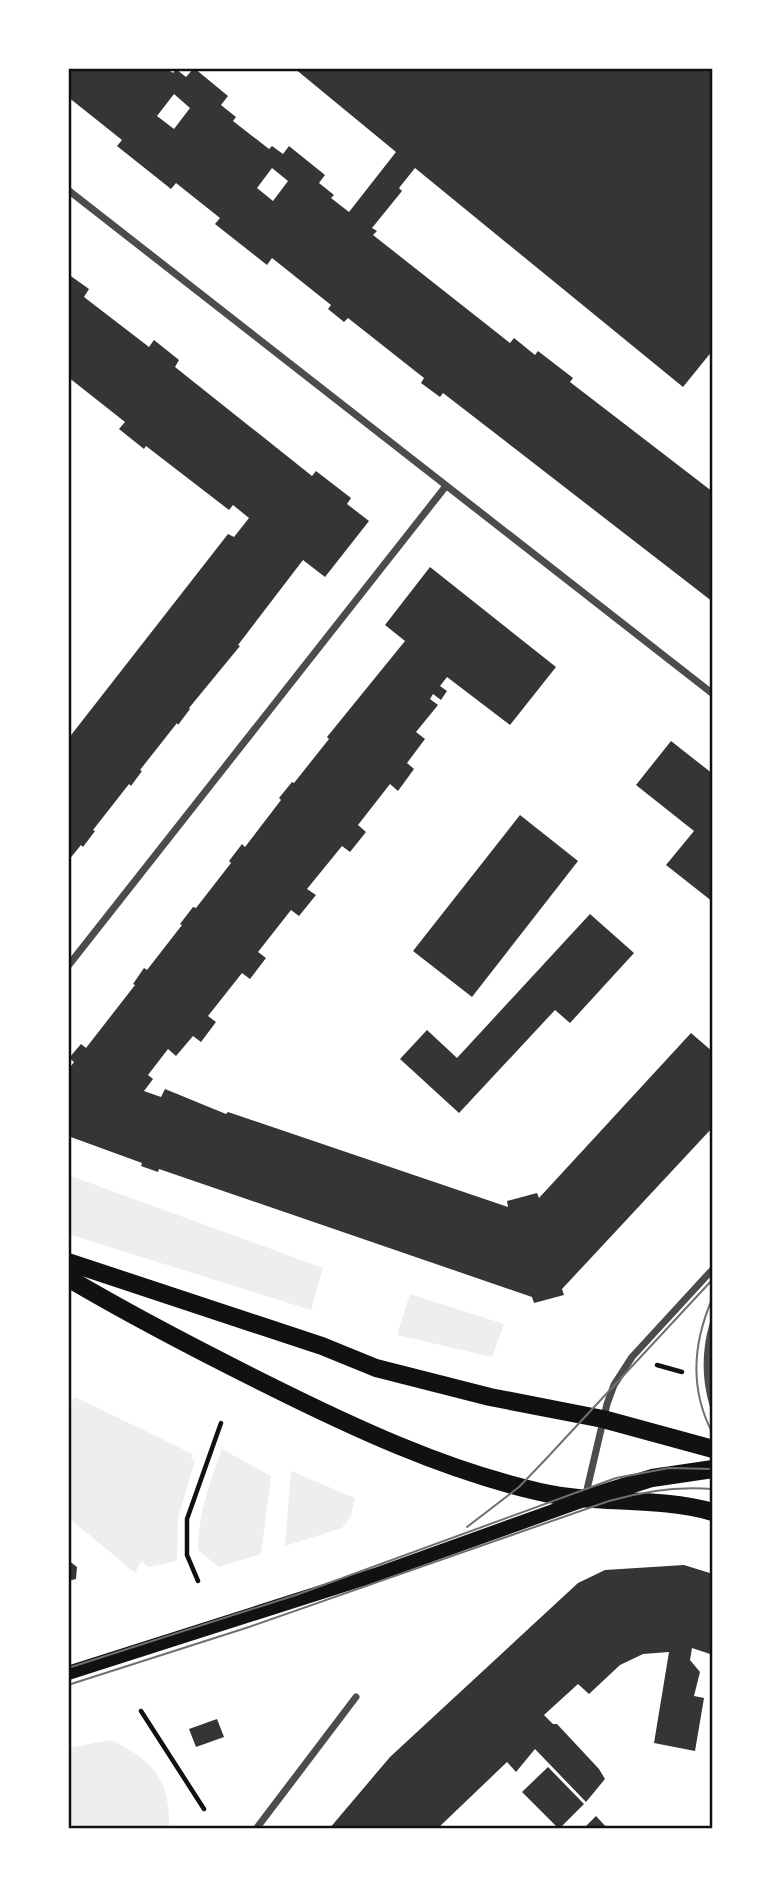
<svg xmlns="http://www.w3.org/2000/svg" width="781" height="1897" viewBox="0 0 781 1897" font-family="Manrope,sans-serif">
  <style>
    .green { fill: #eee }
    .building { fill: #353535; fill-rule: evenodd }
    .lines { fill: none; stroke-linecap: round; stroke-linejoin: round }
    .path { stroke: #111; stroke-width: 4.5 }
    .minor { stroke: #4c4c4c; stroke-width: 7 }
    .secondary { stroke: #111; stroke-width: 14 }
    .primary { stroke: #111; stroke-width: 18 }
    .tram { stroke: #707070; stroke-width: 2 }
    .neatline { fill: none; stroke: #111; stroke-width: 2.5 }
  </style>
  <rect width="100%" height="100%" fill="#fff"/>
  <!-- green -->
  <g class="green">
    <polygon points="68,1175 323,1268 311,1310 68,1234"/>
    <polygon points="410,1294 504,1324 492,1357 397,1335"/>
    <polygon points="75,1397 193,1454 191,1459 195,1461 178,1517 177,1561 148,1567 141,1561 135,1573 68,1517 68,1409"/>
    <path d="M222,1449l49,27 -10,78 -42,13 -21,-17c0,-36 12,-68 24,-101z"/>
    <polygon points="291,1471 355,1498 351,1516 342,1528 285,1546"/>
    <path d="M111,1740c44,21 59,40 58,89h-77l-4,-3 -2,3h-9l-9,-7v-74z"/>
  </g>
  <!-- building -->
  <g class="building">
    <path d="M68,68h98l7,5 3,-4 10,8 8,-9 34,28 -7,9 15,12 -3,4 36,28 3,-3 11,8 6,-8 36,29 -6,8 15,12 -3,3 18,14 47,-60 -102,-84h419v282l-30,37 -268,-219 -16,20 3,3 -30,37 5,3 -4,4 137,108 4,-5 21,17 3,-4 35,27 -3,4 143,110v110l-270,-209 -3,4 -19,-14 3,-5 -76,-60 -4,4 -16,-13 3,-4 -59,-47 -5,7 -52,-41 5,-6 -44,-35 -5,6 -54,-43 5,-6 -54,-43zM174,94l16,14 -16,21 -17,-13zM272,168l16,13 -15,20 -16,-13z"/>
    <polygon points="68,274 89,289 84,297 149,347 154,340 179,360 175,367 312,476 316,471 351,498 347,504 369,521 325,577 303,560 238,645 240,646 189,708 190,709 178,725 177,723 140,770 142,771 131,786 129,784 93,830 95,831 83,847 81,845 68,861 68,739 228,534 234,537 249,518 233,505 229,510 146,446 144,449 119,429 125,422 68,377"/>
    <polygon points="430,567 556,667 510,725 447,677 440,686 447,691 441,700 433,694 430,699 438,705 416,732 425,739 407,763 414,769 398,791 390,784 358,825 366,832 350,852 342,846 307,889 316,895 299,916 291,910 258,952 266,958 250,979 242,973 208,1016 216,1022 201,1042 193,1036 176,1056 168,1049 148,1075 153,1079 144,1091 161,1097 165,1089 226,1114 228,1112 508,1207 507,1201 537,1193 539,1198 691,1033 713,1052 713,1127 562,1289 564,1295 534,1303 532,1297 159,1169 158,1172 141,1166 142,1163 68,1136 68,1070 74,1062 69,1058 81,1044 86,1048 135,985 133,984 144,968 147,970 182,925 180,924 193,907 196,908 231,863 229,861 242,844 245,847 281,800 279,798 292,782 294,783 329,739 327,737 405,641 385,625"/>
    <polygon points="671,741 713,774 713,902 666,865 694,831 636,785"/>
    <polygon points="520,815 578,861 472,997 413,951"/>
    <polygon points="590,914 634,953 570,1023 555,1010 459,1113 400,1059 427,1030 457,1058"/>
    <polygon points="68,1560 77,1567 76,1579 68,1581"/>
    <polygon points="684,1565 713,1574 713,1655 692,1648 690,1660 700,1672 694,1696 704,1698 695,1751 654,1743 669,1652 643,1654 620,1665 589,1694 578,1684 544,1715 553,1724 557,1724 599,1769 605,1779 586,1802 535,1749 516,1772 507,1762 437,1829 329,1829 390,1757 578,1583 605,1570"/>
    <polygon points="217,1719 224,1737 196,1747 189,1729"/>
    <polygon points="548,1767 584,1804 559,1829 522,1792"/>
    <polygon points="596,1816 608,1829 583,1829"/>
  </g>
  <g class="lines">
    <!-- path -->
    <g class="path">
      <polyline points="657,1365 682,1372"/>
      <polyline points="198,1581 187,1555 187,1519 221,1423"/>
      <polyline points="141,1711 204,1809"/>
    </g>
    <!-- minor -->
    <g class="minor">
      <polyline points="68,190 713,694"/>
      <polyline points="68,966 446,486"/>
      <path d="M713,1324c-8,28 -8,54 0,81"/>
      <polyline points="585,1498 607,1404 614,1385 632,1357 713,1269"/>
      <polyline points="256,1829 356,1697"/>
    </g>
    <!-- secondary -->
    <polyline class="secondary" points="68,1673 375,1575 584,1500"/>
    <!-- primary -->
    <g class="primary">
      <polyline points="68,1262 322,1346 376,1368 490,1397 603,1419 713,1449"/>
      <path d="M68,1278c64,38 130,72 196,105 88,44 180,87 276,109 57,13 116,4 173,20"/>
      <polyline points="594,1496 652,1478 713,1469"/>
    </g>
    <!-- tram -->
    <g class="tram">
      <path d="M713,1297c-20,45 -24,92 0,137"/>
      <polyline points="467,1527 519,1487 544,1461 713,1279"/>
      <polyline points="68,1668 296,1595 616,1478 669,1468 713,1469"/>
      <path d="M68,1685l181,-58 360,-126c34,-10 68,-15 104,-12"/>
    </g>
  </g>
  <!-- border -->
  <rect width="781" height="1897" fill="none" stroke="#ffffff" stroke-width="140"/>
  <rect x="70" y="70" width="641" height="1757" class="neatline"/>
</svg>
